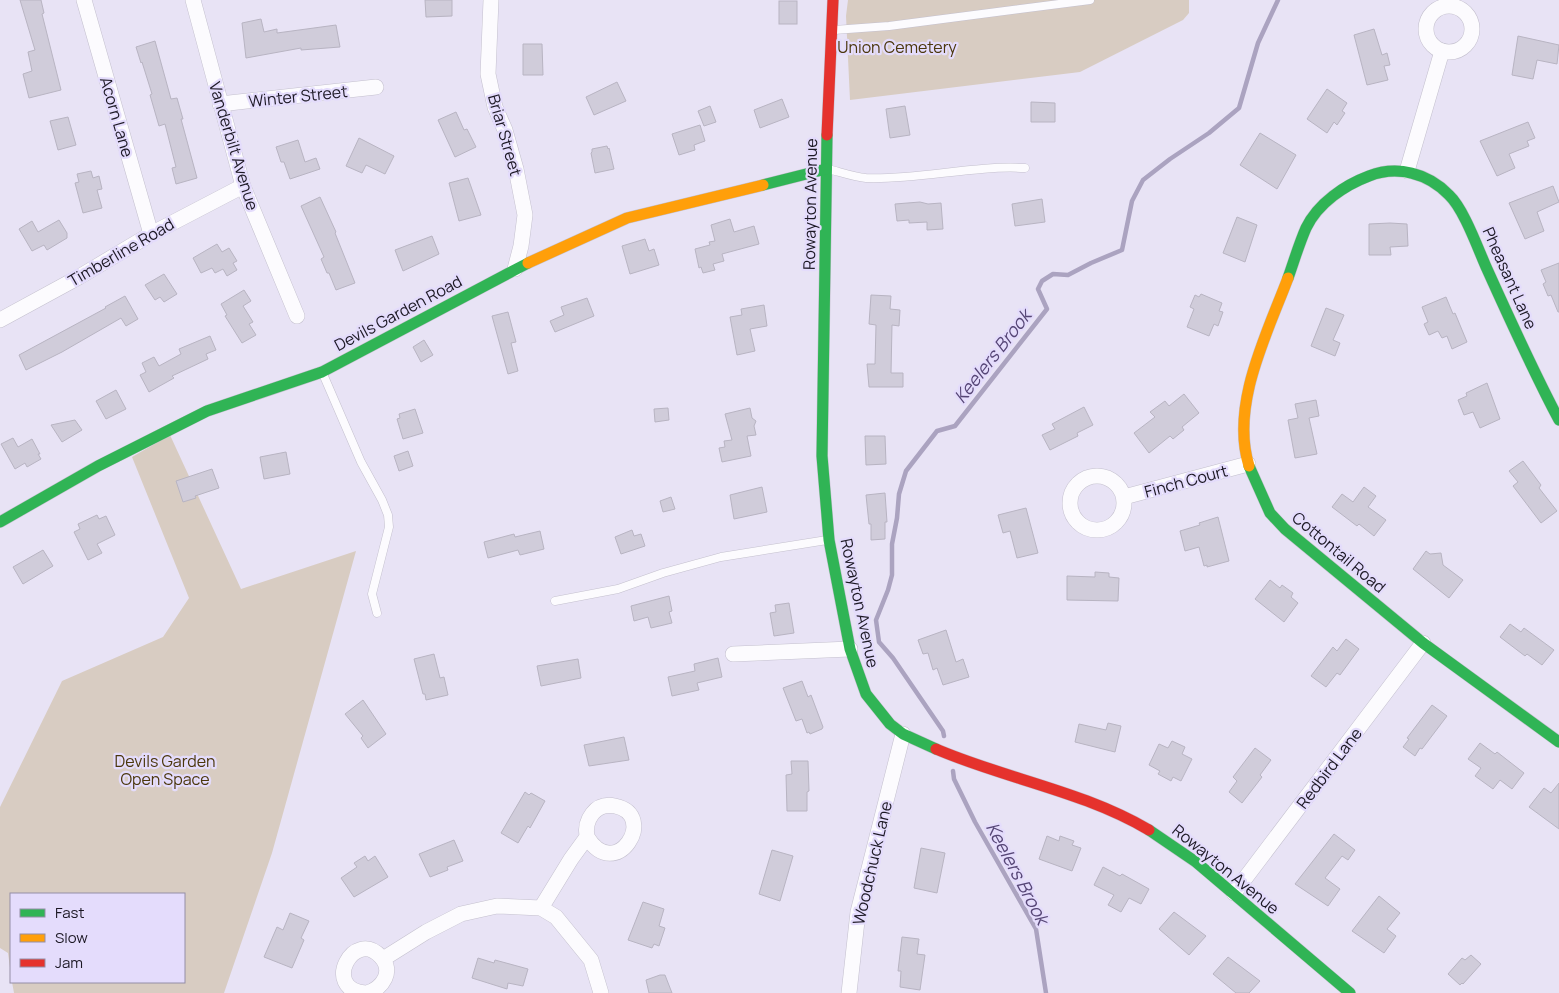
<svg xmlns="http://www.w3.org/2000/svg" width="1559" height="993" viewBox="0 0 1559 993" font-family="Manrope,sans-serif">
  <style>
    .green { fill: #d8ccc2 }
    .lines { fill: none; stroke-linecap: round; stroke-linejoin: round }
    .stream { stroke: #aba3c0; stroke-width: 4.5 }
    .building { fill: #d0ccda; stroke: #b8b4c2 }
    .lane-casing { stroke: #c4c0ce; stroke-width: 9 }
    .street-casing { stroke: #c4c0ce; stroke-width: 16 }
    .fast-casing { stroke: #c4c0ce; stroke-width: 12 }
    .slow-casing { stroke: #c4c0ce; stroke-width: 12 }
    .jam-casing { stroke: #c4c0ce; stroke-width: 12 }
    .lane { stroke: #fcfbfe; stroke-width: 8 }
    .street { stroke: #fcfbfe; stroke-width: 15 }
    .fast { stroke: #30b455; stroke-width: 11 }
    .slow { stroke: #ff9f0a; stroke-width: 11 }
    .jam { stroke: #e5322d; stroke-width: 11 }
    .labels { text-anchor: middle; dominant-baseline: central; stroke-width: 4.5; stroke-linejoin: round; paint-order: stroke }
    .park-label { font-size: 16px; fill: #4b370c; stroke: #e4dcfc }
    .street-label { font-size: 16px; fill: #1c1824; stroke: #e4dcfc }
    .water-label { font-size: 18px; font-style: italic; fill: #564676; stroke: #e4dcfc }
  </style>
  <rect width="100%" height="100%" fill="#e8e3f5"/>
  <!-- green -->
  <g class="green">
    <polygon points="848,0 1189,0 1189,13 1183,20 1080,72 850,100 846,16"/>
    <polygon points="170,435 241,589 356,551 272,853 224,993 14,993 12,982 184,982 184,894 11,894 11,975 8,953 0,948 0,807 62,681 163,637 189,598 132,457"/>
  </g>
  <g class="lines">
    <!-- stream -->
    <g class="stream">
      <polyline points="944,736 943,731 893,658 879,642 876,620 888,590 892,575 892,544 897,518 899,494 906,471 937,431 955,426 1047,309 1038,289 1042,281 1053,274 1068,275 1091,263 1122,250 1132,201 1143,180 1170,159 1209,133 1239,108 1258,43 1278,0"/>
      <polyline points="953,771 954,779 975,822 1036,929 1046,993"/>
    </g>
  </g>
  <!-- building -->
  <g class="building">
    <polygon points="20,0 41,0 44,13 42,14 61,90 29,98 23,74 32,71 28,52 35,50"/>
    <polygon points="425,0 452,0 452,16 426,17"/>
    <rect x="779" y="1" width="18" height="23"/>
    <polygon points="261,19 264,32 277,29 277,33 336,25 340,47 301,50 301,48 246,58 242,23"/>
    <polygon points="1374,29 1382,55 1387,53 1390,65 1384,66 1388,80 1367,85 1354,35"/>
    <polygon points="1518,36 1559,45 1557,64 1537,60 1533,79 1512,75"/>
    <polygon points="155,41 171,99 177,98 183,119 181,119 197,178 176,184 172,168 176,167 165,124 159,126 150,95 152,94 142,62 141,63 136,47"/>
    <polygon points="523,44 542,44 543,75 523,75"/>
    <polygon points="617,82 626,101 594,115 586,97"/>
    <polygon points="1327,89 1347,103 1342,111 1345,113 1337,125 1334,122 1327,133 1307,119"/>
    <polygon points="782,99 789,117 760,128 754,110"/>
    <polygon points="1031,102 1055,103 1055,122 1031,122"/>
    <polygon points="710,106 716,122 704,126 698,111"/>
    <polygon points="905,106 910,135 890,138 886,109"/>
    <polygon points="456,112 464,130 467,129 476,147 455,157 438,120"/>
    <polygon points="68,117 76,145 58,150 50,121"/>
    <polygon points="1528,122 1535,138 1527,141 1529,146 1509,154 1515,168 1497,176 1480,141"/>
    <polygon points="700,125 705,141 694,145 695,150 679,155 672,134"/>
    <polygon points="1260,133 1296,155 1277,189 1240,165"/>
    <polygon points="359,138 394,156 385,174 366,165 362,173 346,166"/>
    <polygon points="298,140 305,162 316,158 320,169 290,179 284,162 281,162 276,147"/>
    <polygon points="607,146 608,149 609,148 614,169 595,173 591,153 592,152 592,149"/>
    <polygon points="91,171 93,178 99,176 102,189 97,190 102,208 83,213 75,183 79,182 77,174"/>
    <polygon points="468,178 481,215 459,221 449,183"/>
    <polygon points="1553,186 1559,202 1537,212 1544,231 1525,239 1509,203"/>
    <polygon points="320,197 336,232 335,233 355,283 336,290 329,273 327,273 321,259 324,257 301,206"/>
    <polygon points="1042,199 1045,222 1015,226 1012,204"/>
    <polygon points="920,202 928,204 941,203 943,229 927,230 927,222 909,223 909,220 897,221 895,204"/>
    <polygon points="1237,217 1257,225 1245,262 1223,253"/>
    <polygon points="730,219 734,232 754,226 759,244 722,254 724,261 713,264 715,270 703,273 701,267 699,268 695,249 710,245 709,242 715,241 711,225"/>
    <polygon points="59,220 67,233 67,238 47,250 44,245 32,251 19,229 32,221 38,232"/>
    <polygon points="1390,223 1407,224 1408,246 1390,247 1391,255 1369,255 1369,224"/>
    <polygon points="432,236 439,254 403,271 395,250"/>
    <polygon points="645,239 649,251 654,249 659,265 630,274 622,246"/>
    <polygon points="217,244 222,252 229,248 237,261 233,263 237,270 227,276 223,269 215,273 212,268 201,273 193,258"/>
    <polygon points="1559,263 1559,312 1558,312 1551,295 1548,296 1543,284 1546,282 1541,270"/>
    <polygon points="164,274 177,294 164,302 160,297 155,300 145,285"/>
    <polygon points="244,290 251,301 243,306 253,322 249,324 256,335 242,343 225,316 227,315 221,304"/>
    <polygon points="1201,294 1222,303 1219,311 1223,312 1218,326 1214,324 1209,336 1187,327 1194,309 1190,307 1195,295 1199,297"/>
    <polygon points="871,295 891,296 890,309 900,310 899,326 892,325 891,373 903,373 903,387 869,387 867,364 875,364 876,325 869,324"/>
    <polygon points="125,296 138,319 126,326 121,318 62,352 26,370 19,355 106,308 105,307"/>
    <polygon points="1446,297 1453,314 1455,313 1467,342 1452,349 1447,336 1442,338 1438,331 1429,335 1424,324 1428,322 1422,307"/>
    <polygon points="587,298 594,316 555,332 550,321 564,315 561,307"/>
    <polygon points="764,305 767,326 750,329 755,351 737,355 730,317 742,315 741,309"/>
    <polygon points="1326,308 1344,315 1333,340 1340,343 1335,356 1311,346"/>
    <polygon points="508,312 516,342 511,343 518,371 508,374 492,316"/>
    <polygon points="210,336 216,350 206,354 208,359 172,376 174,378 149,392 140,375 146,372 142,363 154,357 159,366 181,354 179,349"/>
    <polygon points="424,340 433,355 421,362 413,347"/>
    <polygon points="1487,383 1500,419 1480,428 1473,412 1464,415 1458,400 1467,396 1466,393"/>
    <polygon points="116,390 126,409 106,419 96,401"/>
    <polygon points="1184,394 1199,413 1182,427 1184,430 1173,439 1170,436 1149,453 1134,433 1155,417 1150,412 1165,401 1169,406"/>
    <polygon points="1316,400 1319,416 1309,418 1317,454 1295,458 1288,420 1298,418 1295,404"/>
    <polygon points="1084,407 1093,425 1077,433 1078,436 1050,450 1042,435 1055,429 1052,424"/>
    <polygon points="668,408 669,420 655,422 654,409"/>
    <polygon points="750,408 752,418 756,421 754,426 756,435 747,436 751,456 722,462 719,448 725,447 724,441 732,440 725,414"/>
    <polygon points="415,409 423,433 403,439 397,419 400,418 399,414"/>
    <polygon points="75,420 82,430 62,442 51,425"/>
    <polygon points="865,436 885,436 886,464 866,465"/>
    <polygon points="13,438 18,447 32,439 40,454 38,454 41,459 27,467 25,463 15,469 1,444"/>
    <polygon points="408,451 413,466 399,471 394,456"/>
    <polygon points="286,452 290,474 264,479 260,457"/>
    <polygon points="1523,461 1541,485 1539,488 1557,511 1541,523 1513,486 1518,482 1509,471"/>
    <polygon points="212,469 219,488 195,496 196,498 183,502 176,481"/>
    <polygon points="762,487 767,512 734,519 730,495"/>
    <polygon points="1364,487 1376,496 1368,507 1386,520 1374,536 1359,524 1357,526 1332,507 1342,494 1353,502"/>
    <polygon points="885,493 887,522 885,522 885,539 871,540 871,524 869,524 866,495"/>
    <polygon points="671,497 675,509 663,512 660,501"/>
    <polygon points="1026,508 1038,553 1017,558 1010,531 1003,533 998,515"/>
    <polygon points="97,515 99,519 106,516 115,535 97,544 102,553 88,560 74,532 80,529 78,524"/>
    <polygon points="1218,517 1229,561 1207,567 1207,565 1204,566 1199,547 1185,551 1180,531 1200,525 1199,523"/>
    <polygon points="632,530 634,536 641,534 645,546 621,554 615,537"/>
    <polygon points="540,531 544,549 520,555 518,550 488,558 484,542 514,534 515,537"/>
    <polygon points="43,550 53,566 23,584 13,567"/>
    <polygon points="1426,551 1430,554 1441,553 1443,565 1463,580 1449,598 1413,569"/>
    <polygon points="1095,572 1109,573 1109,577 1119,578 1118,601 1067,600 1067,576 1095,577"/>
    <polygon points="1270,580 1280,588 1282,585 1293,593 1291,597 1298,603 1284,622 1255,599"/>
    <polygon points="669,596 672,611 669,612 672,623 651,628 648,617 634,621 631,606"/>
    <polygon points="789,603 794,633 774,636 770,613 776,612 775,605"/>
    <polygon points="1510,624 1521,632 1524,628 1554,650 1542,665 1527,654 1525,656 1500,637"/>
    <polygon points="946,630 956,662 963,659 969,677 943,685 937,668 933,670 928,653 923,654 918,640"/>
    <polygon points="1346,639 1359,649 1340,675 1337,673 1326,687 1311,676 1333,647 1337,651"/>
    <polygon points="434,654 440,678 444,677 448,695 426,700 425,694 423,694 414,659"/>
    <polygon points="718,658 722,677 697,683 699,690 672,696 668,677 695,671 694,664"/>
    <polygon points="578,659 581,678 541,686 537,666"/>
    <polygon points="802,681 808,697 811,695 823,727 822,729 810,734 809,732 807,733 802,719 796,721 783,688"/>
    <polygon points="363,700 386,734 368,748 361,738 363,736 345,714"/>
    <polygon points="1432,705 1447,716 1422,749 1420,748 1415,756 1403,747 1409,739 1407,738"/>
    <polygon points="1108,723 1121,726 1115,752 1075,742 1079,724 1106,730"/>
    <polygon points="624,737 629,760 589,766 584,745"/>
    <polygon points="1172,741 1185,747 1182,754 1192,759 1181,781 1173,777 1171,781 1158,774 1160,771 1149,765 1159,744 1168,748"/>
    <polygon points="1480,743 1495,754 1497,752 1524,773 1512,789 1500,780 1493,789 1475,776 1481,768 1468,759"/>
    <polygon points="1255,748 1271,760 1260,775 1262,777 1242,803 1229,792 1237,781 1233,777"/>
    <polygon points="791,761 808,761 809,791 807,792 807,811 787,811 786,775 792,774"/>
    <polygon points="1559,783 1559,829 1529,807 1544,788 1551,793"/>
    <polygon points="525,792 529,795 531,793 545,801 530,828 528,826 518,843 501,833"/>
    <polygon points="1334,834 1355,850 1348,860 1342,856 1325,878 1340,889 1328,906 1295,884"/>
    <polygon points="1047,836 1059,841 1060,836 1074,841 1072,845 1081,848 1072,871 1039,859"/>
    <polygon points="454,840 463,861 447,867 448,870 430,877 419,854"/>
    <polygon points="921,848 945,853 937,893 914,888"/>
    <polygon points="772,850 793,856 780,901 759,894"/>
    <polygon points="365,856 368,861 375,856 388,877 354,897 341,878 357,867 354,863"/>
    <polygon points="1103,867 1120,876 1122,874 1149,889 1141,904 1129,898 1121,912 1108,905 1114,895 1094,885"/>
    <polygon points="1379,896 1400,913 1387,929 1396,936 1384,953 1352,931"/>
    <polygon points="643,902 664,909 659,926 665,928 659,946 654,944 652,948 628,940"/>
    <polygon points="1174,912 1206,936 1189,955 1159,929"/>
    <polygon points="290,913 309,921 301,938 304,940 292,968 264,957 277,927 283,930"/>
    <polygon points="902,937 919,939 917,954 925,955 920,990 900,987 901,971 898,971"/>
    <polygon points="1471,955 1481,964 1463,984 1462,983 1460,985 1448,974 1462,958 1465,960"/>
    <polygon points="1228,957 1260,981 1249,993 1236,993 1213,974"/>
    <polygon points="478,958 494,963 495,960 528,969 523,986 508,983 507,989 472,978"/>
    <polygon points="660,975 665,975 672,993 649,993 646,980"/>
  </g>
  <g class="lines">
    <defs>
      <g id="lane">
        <polyline points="834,30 889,26 1090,0"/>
        <path d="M828,169c12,3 26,8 38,9 54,2 106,-13 159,-10"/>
        <polyline points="323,374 361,462 382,500 388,515 389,527 372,594 377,613"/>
        <polyline points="555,601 618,589 663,573 721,557 827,540"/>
      </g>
      <g id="street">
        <polyline points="84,0 151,234"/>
        <polyline points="193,0 243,186 297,316"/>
        <polyline points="491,0 488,74 495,107 505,130 516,169 525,215 521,246 515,269"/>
        <circle cx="1449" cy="29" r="23"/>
        <polyline points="220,104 376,87"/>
        <polyline points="1407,171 1442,51"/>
        <polyline points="0,320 79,277 151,234 243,186"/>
        <circle cx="1097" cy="503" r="27"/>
        <polyline points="1124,497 1248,464"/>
        <polyline points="733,654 850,649"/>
        <polyline points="1234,893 1423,643"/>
        <path d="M541,908l30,-49 16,-22c-3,-17 8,-35 28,-31 44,9 1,78 -28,31"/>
        <polyline points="383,959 426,932 461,914 497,906 541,908 556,917 591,960 601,993"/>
        <path d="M365,993c-44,-4 -11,-66 16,-36 13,14 2,31 -14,36"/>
        <polyline points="849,993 858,912 903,734"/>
      </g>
      <g id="fast">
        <polyline points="827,135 822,456 829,540 850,649 866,694 890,724 903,734 936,749"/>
        <polyline points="763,185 826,169"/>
        <path d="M1288,278c6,-17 11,-34 18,-50 12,-25 39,-43 63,-52 28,-11 59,-3 80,19 15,14 29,54 38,74 23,51 46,102 72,151"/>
        <polyline points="1249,466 1270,513 1285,529 1423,643 1559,742"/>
        <polyline points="0,522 98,466 207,411 322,372 528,263"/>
        <polyline points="1149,830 1196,862 1350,993"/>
      </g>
      <g id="slow">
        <polyline points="528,263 627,218 763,185"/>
        <path d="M1249,466c-19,-61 18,-132 39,-188"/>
      </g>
      <g id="jam">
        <polyline points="827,135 833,0"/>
        <path d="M936,749c70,30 147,42 213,81"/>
      </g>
    </defs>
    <!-- lane casing -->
    <use href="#lane" class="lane-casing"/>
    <!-- street casing -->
    <use href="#street" class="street-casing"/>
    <!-- fast casing -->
    <use href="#fast" class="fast-casing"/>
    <!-- slow casing -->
    <use href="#slow" class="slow-casing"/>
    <!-- jam casing -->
    <use href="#jam" class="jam-casing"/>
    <!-- lane -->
    <use href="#lane" class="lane"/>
    <!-- street -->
    <use href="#street" class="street"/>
    <!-- fast -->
    <use href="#fast" class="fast"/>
    <!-- slow -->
    <use href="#slow" class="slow"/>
    <!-- jam -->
    <use href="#jam" class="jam"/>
  </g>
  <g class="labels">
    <!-- park labels -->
    <g class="park-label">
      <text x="897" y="47">Union Cemetery</text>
      <text x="165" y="761">Devils Garden<tspan x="165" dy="18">Open Space</tspan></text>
    </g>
    <!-- street labels -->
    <g class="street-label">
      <text transform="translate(298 96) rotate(-6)">Winter Street</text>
      <text transform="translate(117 117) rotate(74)">Acorn Lane</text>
      <text transform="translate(505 135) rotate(74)">Briar Street</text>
      <text transform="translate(234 146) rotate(73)">Vanderbilt Avenue</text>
      <text transform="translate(810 204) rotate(-89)">Rowayton Avenue</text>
      <text transform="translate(121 252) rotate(-30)">Timberline Road</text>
      <text transform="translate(1510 278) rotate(66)">Pheasant Lane</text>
      <text transform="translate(398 313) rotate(-28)">Devils Garden Road</text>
      <text transform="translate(1186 481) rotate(-15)">Finch Court</text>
      <text transform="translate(1339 552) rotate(40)">Cottontail Road</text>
      <text transform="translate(860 603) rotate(78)">Rowayton Avenue</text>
      <text transform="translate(1329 768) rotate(-53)">Redbird Lane</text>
      <text transform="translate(872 863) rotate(-77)">Woodchuck Lane</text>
      <text transform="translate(1226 869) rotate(39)">Rowayton Avenue</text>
    </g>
    <!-- water labels -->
    <g class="water-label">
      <text transform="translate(992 356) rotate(-52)">Keelers Brook</text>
      <text transform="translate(1018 873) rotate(62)">Keelers Brook</text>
    </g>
  </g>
  <!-- legend -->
  <rect x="10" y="893" width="175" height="90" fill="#e4dcfc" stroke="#948ea6"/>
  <rect x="20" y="909" width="25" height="8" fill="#30b455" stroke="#948ea6"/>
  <text x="55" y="918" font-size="15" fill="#1c1824">Fast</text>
  <rect x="20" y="934" width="25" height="8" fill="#ff9f0a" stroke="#948ea6"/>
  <text x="55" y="943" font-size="15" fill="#1c1824">Slow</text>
  <rect x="20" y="959" width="25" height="8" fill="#e5322d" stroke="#948ea6"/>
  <text x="55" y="968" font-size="15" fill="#1c1824">Jam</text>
</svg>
